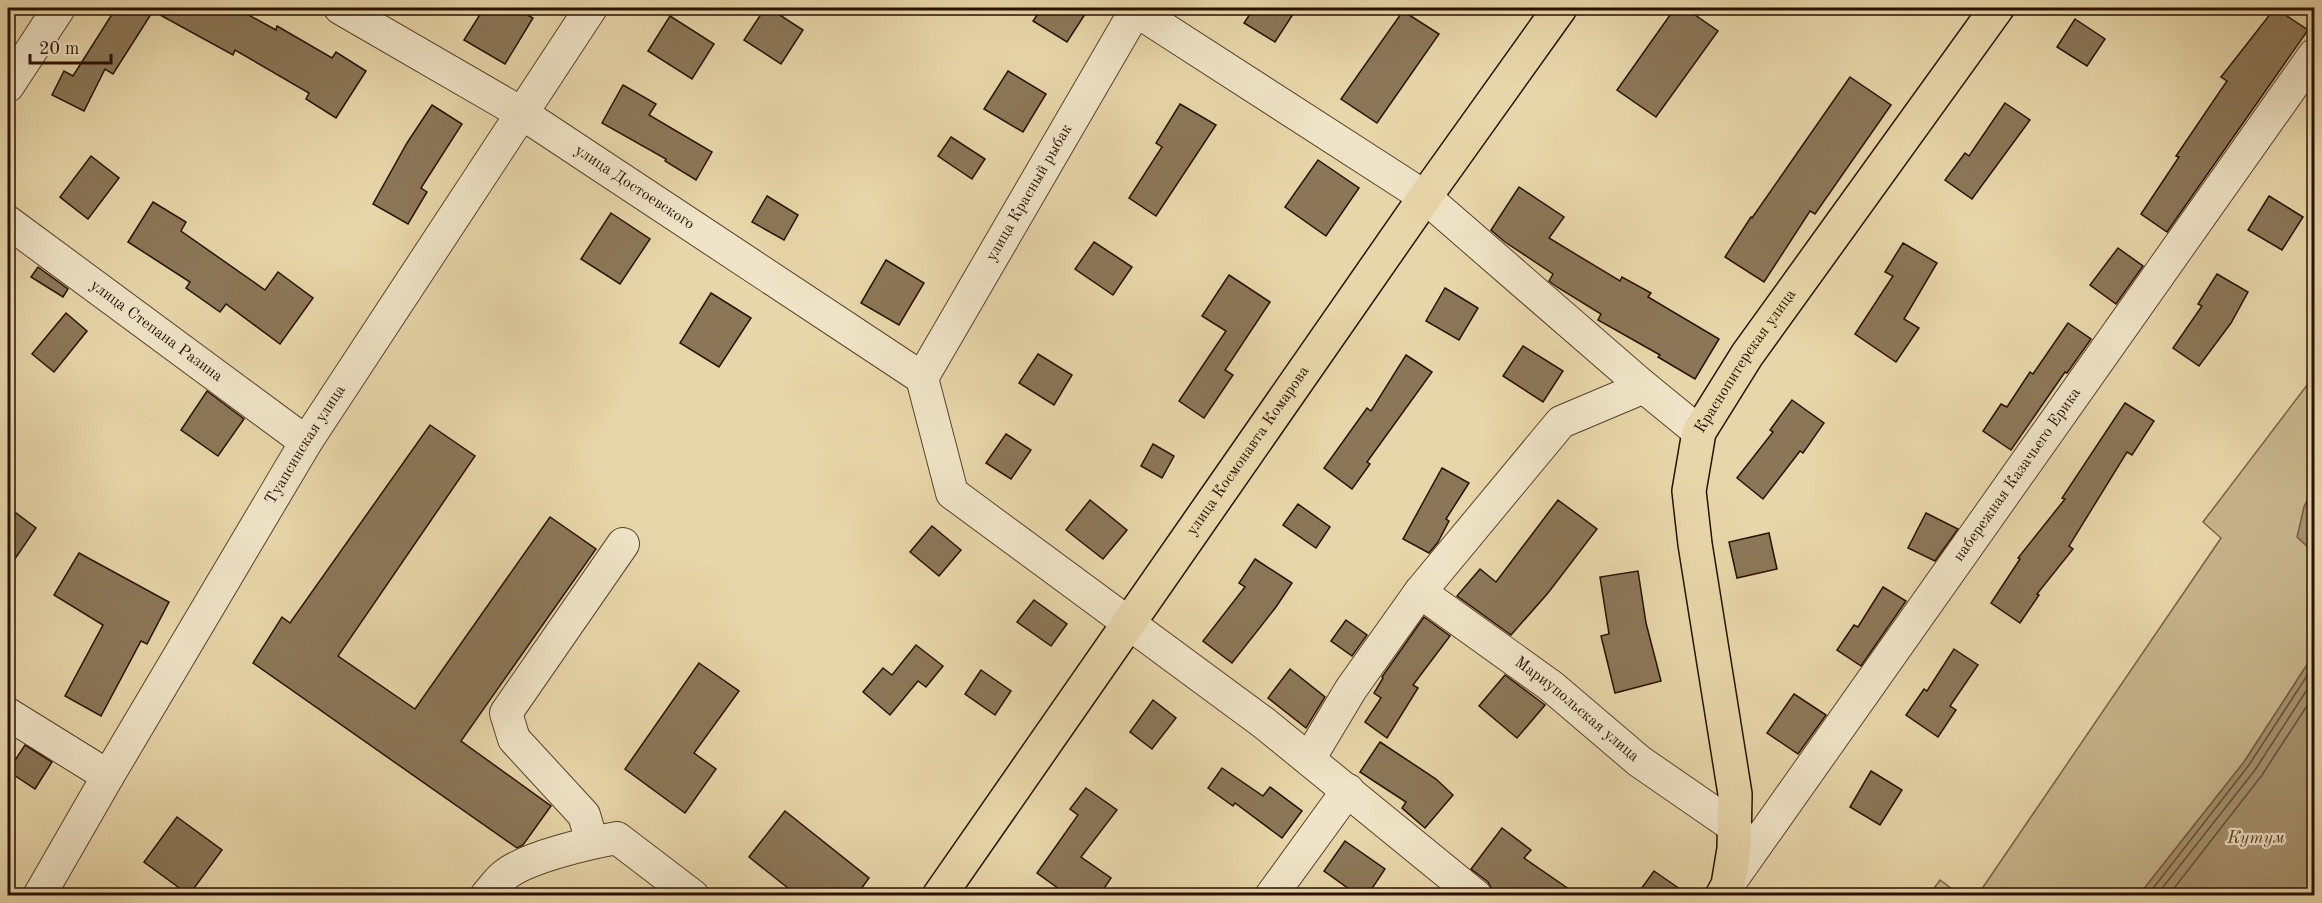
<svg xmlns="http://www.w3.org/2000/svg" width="2322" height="903" viewBox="0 0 2322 903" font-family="'Old Standard TT',serif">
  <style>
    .green { fill: #c7b58c; stroke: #786346; stroke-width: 1.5 }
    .water { fill: #a69370; stroke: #745f43; stroke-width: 1.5 }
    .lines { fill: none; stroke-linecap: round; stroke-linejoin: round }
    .shore { stroke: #675238; stroke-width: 1.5 }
    .building { fill: #8b7758; stroke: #281100; stroke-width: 1.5 }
    .minor-casing { stroke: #58422a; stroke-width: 34 }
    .major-casing { stroke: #281100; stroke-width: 36 }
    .minor { stroke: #efe4c7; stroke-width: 32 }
    .major { stroke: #e7d6a9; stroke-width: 33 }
    .labels { text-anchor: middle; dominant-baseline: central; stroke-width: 4.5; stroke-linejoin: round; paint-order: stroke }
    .street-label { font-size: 16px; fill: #281100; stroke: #efe4c7 }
    .water-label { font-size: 18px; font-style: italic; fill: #5a452d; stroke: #efe4c7 }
  </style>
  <rect width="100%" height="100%" fill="#e7d6a9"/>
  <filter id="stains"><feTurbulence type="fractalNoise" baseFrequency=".00333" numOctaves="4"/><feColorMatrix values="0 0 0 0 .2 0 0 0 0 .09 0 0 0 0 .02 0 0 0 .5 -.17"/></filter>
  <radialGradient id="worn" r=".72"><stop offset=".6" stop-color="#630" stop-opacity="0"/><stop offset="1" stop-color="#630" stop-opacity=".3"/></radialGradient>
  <!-- green -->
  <g class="green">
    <polygon points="2314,376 2314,487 2304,507 2309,548 2314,548 2314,654 2244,762 2139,895 1977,896 2221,538 2203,522"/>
    <polygon points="1940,880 1960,895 1929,895"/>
  </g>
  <!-- water -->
  <g class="water">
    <polygon points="2314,487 2314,548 2309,548 2297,537 2304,507"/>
    <polygon points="2314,654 2314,895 2139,895 2244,762"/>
  </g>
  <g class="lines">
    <!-- shore -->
    <g class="shore">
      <polyline points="2147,896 2249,765 2314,665"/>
      <polyline points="2156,896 2255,770 2314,679"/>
      <polyline points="2168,896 2262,775 2314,695"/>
    </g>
  </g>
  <!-- building -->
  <g class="building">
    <polygon points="116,8 236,8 276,30 277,26 332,58 336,52 366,71 336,118 306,99 309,93 235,50 233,55 153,11 113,74 105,69 84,111 52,95 64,71 73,76"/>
    <polygon points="484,8 515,8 533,18 505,64 464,40"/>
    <polygon points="765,8 769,8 803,30 781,64 744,40"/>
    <polygon points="1042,8 1089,8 1067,42 1033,21"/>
    <polygon points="1254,8 1297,8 1275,42 1244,23"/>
    <polygon points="1675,8 1685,8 1718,31 1656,117 1617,90"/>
    <polygon points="2275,8 2308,30 2167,232 2141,214 2179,157 2176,156 2227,81 2221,77"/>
    <polygon points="1403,11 1439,34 1377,123 1341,99"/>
    <polygon points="670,16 714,44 692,79 648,51"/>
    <polygon points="2075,19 2105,39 2087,66 2057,47"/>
    <polygon points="1008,71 1046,94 1023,132 984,109"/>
    <polygon points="1850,77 1891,105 1815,214 1810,211 1764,282 1725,257 1751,217 1752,218"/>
    <polygon points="623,85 656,104 649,115 712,152 696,180 665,161 666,159 602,123"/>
    <polygon points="2005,103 2030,120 1972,199 1945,180 1965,153 1969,156"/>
    <polygon points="1180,104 1216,125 1156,216 1129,198 1162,147 1156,143"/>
    <polygon points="432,105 462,124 421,188 427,192 408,224 373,204 407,143"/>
    <polygon points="951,137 985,159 972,179 938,156"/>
    <polygon points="91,156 119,178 88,219 60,197"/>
    <polygon points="1318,160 1359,188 1326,236 1285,207"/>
    <polygon points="1519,187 1564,217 1549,238 1620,281 1622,277 1651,293 1648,297 1719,339 1695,379 1658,357 1660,355 1598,320 1601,314 1557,287 1549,281 1553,274 1505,242 1491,230"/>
    <polygon points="767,196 798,215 784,240 752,222"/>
    <polygon points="2269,196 2303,217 2282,250 2248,230"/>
    <polygon points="153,202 186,222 181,231 265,290 278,272 313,298 280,344 226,304 220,312 186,288 190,282 128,242"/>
    <polygon points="611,213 650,239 620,284 581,259"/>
    <polygon points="1094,242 1132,267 1113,295 1075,269"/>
    <polygon points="1903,243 1937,263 1904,319 1919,328 1896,362 1855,334 1893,276 1885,272"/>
    <polygon points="2118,248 2143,266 2116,304 2090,285"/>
    <polygon points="886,260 924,283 899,325 861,303"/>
    <polygon points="38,267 68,289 63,297 31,277"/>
    <polygon points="2217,274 2248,292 2231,323 2199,366 2173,348 2202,306 2198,304"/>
    <polygon points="1229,275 1270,302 1225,370 1233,375 1204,418 1179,401 1226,331 1202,316"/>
    <polygon points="1445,288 1478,308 1459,340 1426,321"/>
    <polygon points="711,293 751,318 719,367 680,343"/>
    <polygon points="66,313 87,331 54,372 32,354"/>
    <polygon points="2068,323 2091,339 2067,373 2065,372 2011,450 1983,431 2001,404 2007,407 2030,372 2033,374"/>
    <polygon points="1523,346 1563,371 1543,402 1503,376"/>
    <polygon points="1038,354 1072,375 1054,405 1019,383"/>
    <polygon points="1406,355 1432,372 1367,462 1370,464 1352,489 1324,468 1367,408 1371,411"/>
    <polygon points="207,391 244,419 218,456 181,430"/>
    <polygon points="1792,400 1824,423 1803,453 1800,451 1763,499 1737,478 1773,432 1770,430"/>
    <polygon points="2125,403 2154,421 2132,455 2127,452 2069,546 2073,549 2037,594 2039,595 2020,623 1991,603 2020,559 2018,558 2065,499 2062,498"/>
    <polygon points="430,425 475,456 338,656 415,709 550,517 596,549 461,741 551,806 523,845 517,848 253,663 282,617 290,623"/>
    <polygon points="1006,434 1031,450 1011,479 986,463"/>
    <polygon points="1153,444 1174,456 1162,478 1141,466"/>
    <polygon points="1442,468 1469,483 1446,519 1449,521 1438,542 1429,553 1403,539"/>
    <polygon points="1090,500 1127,530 1103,559 1066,530"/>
    <polygon points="1558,500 1597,529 1548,593 1511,635 1457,596 1480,569 1496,582"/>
    <polygon points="1298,504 1330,527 1316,548 1283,525"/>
    <polygon points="8,507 36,528 8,569"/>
    <polygon points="1926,513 1958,529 1935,561 1908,548"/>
    <polygon points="932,526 961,550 939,576 910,552"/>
    <polygon points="1769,533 1777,569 1737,578 1729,542"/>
    <polygon points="79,553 169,602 147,644 141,641 101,716 65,696 103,625 54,595"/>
    <polygon points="1255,559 1292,583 1276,607 1232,663 1203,641 1245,587 1239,583"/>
    <polygon points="1638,571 1646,623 1661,681 1615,693 1601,636 1609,634 1600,577"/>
    <polygon points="1883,587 1906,601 1861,666 1837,650 1854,625 1858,627"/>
    <polygon points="1034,600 1067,624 1051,646 1017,622"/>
    <polygon points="1424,617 1450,636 1413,685 1418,688 1387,738 1365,722 1381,698 1374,693 1383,678 1382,677"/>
    <polygon points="1346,620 1367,635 1352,656 1331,641"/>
    <polygon points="916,645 943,666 926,687 918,681 890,715 863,692 883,668 892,675"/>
    <polygon points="1954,649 1978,665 1950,706 1956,710 1938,737 1906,715 1924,689 1927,691"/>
    <polygon points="699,663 739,691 694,753 716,769 685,813 625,769"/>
    <polygon points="1290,669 1325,697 1306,728 1268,698"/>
    <polygon points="981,670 1011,691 995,715 965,694"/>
    <polygon points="1505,675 1545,705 1517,738 1479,706"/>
    <polygon points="1794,694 1826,715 1798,754 1767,733"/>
    <polygon points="1153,700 1176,718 1152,749 1130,732"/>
    <polygon points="1380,742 1436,779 1453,795 1425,828 1402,808 1406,802 1360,772"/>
    <polygon points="25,745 52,762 35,789 8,771"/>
    <polygon points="1222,768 1263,796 1270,787 1302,811 1282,838 1235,803 1233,806 1208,788"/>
    <polygon points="1871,771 1902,790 1880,825 1850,807"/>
    <polygon points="1086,788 1117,810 1081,857 1111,878 1099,896 1069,896 1037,873 1078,815 1070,809"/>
    <polygon points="785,811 869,878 856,896 798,896 749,857"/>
    <polygon points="177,817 222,850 189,895 144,862"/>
    <polygon points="1502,828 1531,850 1524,858 1579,896 1497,896 1493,892 1488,882 1471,869"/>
    <polygon points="1345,841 1385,869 1367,896 1359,896 1324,871"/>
    <polygon points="1654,871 1690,896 1636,896"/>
  </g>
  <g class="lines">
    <defs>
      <g id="minor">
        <path id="s1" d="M340,8l183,106 399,264"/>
        <polyline points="1132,8 1425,197 1644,387 1699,432"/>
        <polyline points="8,86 59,8"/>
        <path id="s2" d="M8,222l298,220"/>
        <polyline points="922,378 952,493 1264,723 1476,896"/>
        <path id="s3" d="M922,378l215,-370"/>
        <path id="s4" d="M1420,592l131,94 88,75 97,67"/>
        <polyline points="8,714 108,776"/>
        <polyline points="1309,759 1351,689 1420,592 1561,422 1644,387"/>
        <polyline points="592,842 584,815 514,739 506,713 623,544"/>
        <path id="s5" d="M1728,885l586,-830"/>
        <path id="s6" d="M39,896l69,-120 198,-334 285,-434"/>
        <path d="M486,896c6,-7 12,-16 19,-21 22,-18 84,-32 112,-37l76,58"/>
        <polyline points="1271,896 1348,790"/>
      </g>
      <g id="major">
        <path id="s7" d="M939,896l486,-699 135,-189"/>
        <path id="s8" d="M1722,896l6,-11 6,-36 1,-55 -40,-250 -6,-53 10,-59 48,-77 250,-347"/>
      </g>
    </defs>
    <!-- minor casing -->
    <use href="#minor" class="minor-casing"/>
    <!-- major casing -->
    <use href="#major" class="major-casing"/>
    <!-- minor -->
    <use href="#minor" class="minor"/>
    <!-- major -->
    <use href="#major" class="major"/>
  </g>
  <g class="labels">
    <!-- street labels -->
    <g class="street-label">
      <text stroke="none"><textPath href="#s1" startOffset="345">улица Достоевского</textPath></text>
      <text stroke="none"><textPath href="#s3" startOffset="214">улица Красный рыбак</textPath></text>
      <text stroke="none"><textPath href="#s2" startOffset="184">улица Степана Разина</textPath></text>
      <text stroke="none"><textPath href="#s8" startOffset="555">Краснопитерская улица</textPath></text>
      <text stroke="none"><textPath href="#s6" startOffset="524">Туапсинская улица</textPath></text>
      <text stroke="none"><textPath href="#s7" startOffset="542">улица Космонавта Комарова</textPath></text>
      <text stroke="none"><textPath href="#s5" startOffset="502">набережная Казачьего Ерика</textPath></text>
      <text stroke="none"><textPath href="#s4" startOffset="196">Мариупольская улица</textPath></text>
    </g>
    <!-- water labels -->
    <g class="water-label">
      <text x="2256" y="838">Кутум</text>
    </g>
  </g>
  <!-- margin -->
  <rect width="2322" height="903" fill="none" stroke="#e7d6a9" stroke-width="30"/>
  <rect x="9" y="9" width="2304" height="885" fill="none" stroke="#281100" stroke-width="3"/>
  <rect x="15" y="15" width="2292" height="873" fill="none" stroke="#281100" stroke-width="1.5"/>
  <!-- scale -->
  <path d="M30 54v9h81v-9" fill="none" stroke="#281100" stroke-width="3"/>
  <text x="39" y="54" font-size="18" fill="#281100" stroke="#efe4c7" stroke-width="4.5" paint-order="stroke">20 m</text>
  <rect width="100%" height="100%" filter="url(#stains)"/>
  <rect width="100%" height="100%" fill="url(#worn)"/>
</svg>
